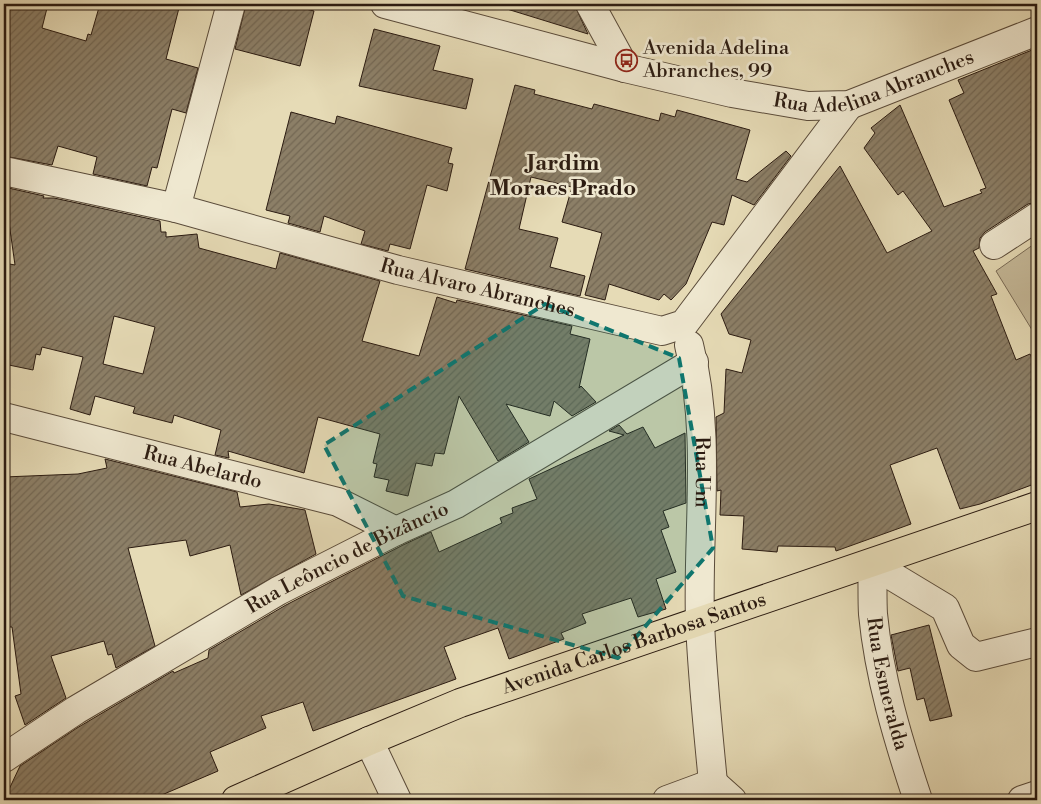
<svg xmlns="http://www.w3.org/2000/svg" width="1041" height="804" viewBox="0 0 1041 804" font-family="'Libre Bodoni',serif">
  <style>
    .pitch { fill: #c6ba9a; stroke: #786a56 }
    .building { fill: url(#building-hatch); stroke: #2b1b11; fill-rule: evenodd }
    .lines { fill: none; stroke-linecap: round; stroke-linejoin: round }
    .minor-casing { stroke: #5a4b3a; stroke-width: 30 }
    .major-casing { stroke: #2b1b11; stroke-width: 30 }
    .minor { stroke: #efe8d0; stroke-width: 28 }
    .major { stroke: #e6dbb6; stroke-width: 28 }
    .marked { fill: #0f766e; fill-opacity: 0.2; stroke: #0f766e; stroke-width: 4; stroke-dasharray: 10 6; stroke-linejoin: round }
    .labels { text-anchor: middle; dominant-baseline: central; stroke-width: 5; stroke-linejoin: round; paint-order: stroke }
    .poi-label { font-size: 20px; fill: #2b1b11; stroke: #efe8d0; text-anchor: start }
    .street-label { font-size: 20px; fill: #2b1b11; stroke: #efe8d0 }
    .quarter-label { font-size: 22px; font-weight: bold; fill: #2b1b11; stroke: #efe8d0 }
  </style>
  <defs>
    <pattern id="building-hatch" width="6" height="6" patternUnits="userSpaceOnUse" patternTransform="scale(1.25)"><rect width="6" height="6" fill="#8c7f67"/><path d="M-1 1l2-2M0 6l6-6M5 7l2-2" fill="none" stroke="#736753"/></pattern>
  </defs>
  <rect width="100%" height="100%" fill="#e6dbb6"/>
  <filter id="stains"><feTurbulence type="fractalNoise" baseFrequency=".004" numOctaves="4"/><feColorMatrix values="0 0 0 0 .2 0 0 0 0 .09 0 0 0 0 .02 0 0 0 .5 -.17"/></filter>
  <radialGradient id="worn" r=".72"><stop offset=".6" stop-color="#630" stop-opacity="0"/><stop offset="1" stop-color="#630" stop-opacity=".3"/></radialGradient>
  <!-- pitch -->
  <polygon class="pitch" points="1037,242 1037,338 996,271"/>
  <!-- building -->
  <g class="building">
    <polygon points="11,4 48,4 42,28 86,41 88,34 91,35 100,4 180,4 166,59 198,68 186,113 172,109 157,168 152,167 147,186 93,174 97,157 58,146 52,165 4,156 4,30"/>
    <polygon points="246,4 285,4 314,11 300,66 235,49"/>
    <polygon points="508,4 574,4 588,34 507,9"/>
    <polygon points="374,29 440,46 433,70 473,79 466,109 359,86"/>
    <polygon points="1037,48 1037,202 1028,204 985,232 980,238 979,248 973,251 997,294 991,296 1016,360 1030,354 1037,368 1037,483 980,504 960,509 937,448 890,465 911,524 836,551 835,547 778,546 777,552 742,549 744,516 720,515 721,490 717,491 716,417 724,413 726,369 742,373 751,340 729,334 721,314 840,166 887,253 932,231 903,191 898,195 864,148 875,133 871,128 900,105 944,207 982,193 980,190 986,188 949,100 964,93 958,80"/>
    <polygon points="515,85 535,90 534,94 592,109 594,104 659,121 661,113 675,117 677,110 750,130 736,179 747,182 786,151 791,156 754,205 732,195 724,225 712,222 686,284 671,300 664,294 659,300 609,284 605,300 585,295 602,233 562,222 572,187 531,177 519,229 558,238 550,267 585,276 580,296 465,269"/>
    <polygon points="291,112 335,124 337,116 452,148 448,163 453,164 447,191 427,185 410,249 390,244 388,251 361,244 365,231 324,216 320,232 288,223 290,216 266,210"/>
    <path d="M4,187l40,9 -1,2h11l106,23 1,11h5v5l31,-3 2,14 77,21 4,-16 100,28 -18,60 57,15 18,-59 19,6 1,-3 115,26 -2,8 20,5 -11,49 2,-2 15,16 -24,14 -18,-15 -4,15 -44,-12 23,38 -31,19 -39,-65 -15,58 -9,-1 -3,13 -16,-3 -8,33 -22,-5 3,-11 -15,-3 3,-13 -4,-1 7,-29 -62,-17 -14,56 -76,-22 1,7 -14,-3 6,-25 -47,-15 -2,8 -39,-10 2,-6 -40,-11 -5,19 -20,-6 13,-52 -41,-10 -2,8 -4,-1 -3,16 -29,-6v-101l11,2zM114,316l41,11 -12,47 -40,-10z"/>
    <polygon points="619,425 627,434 643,427 655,448 685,433 686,503 663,511 669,527 661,530 676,572 656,579 666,609 638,617 631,598 582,614 586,623 561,633 564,639 509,659 498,628 444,647 456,679 313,731 303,702 261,716 266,728 210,752 218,771 150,800 4,800 20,766 77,728 173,671 174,673 208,658 209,650 286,605 403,545 431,532 439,552 502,523 500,518 513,513 512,508 537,499 529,479 624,435 609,431"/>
    <polygon points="105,459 237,492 240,507 269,504 305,510 316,554 241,595 230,545 190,556 186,540 128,548 155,646 116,668 112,654 108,655 104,641 51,656 66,698 25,725 15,696 21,694 12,627 4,627 4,477 78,474 107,468"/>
    <polygon points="929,625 952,716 930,721 924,698 917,700 910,668 898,671 891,635"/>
  </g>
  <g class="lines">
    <defs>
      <g id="minor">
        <path id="s1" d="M385,4l240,64 107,25 76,13 41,-1 188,-74"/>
        <polyline points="590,4 625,68"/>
        <path id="s2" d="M4,171l172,37 222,62 264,61 22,-7 165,-219"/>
        <polyline points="176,208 231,4"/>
        <polyline points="994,245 1037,217"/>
        <path id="s3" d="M689,345c23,90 8,184 11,276 2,54 8,108 13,162l-4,17"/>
        <path id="s4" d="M4,417l334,85 58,29"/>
        <path id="s5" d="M872,564c1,16 0,33 1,50 6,63 25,126 45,186"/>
        <polyline points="872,564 945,608 961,645 976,657 1037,642"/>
        <polyline points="369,741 397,800"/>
        <path id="s6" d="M4,758l72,-48 202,-119 118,-60 60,-27 238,-142"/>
        <polyline points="667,800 713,783 732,800"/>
        <polyline points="1022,800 1037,795"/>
      </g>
      <g id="major">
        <path id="s7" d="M236,800l133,-59 91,-38 577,-197"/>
      </g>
    </defs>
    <!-- minor casing -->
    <use href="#minor" class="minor-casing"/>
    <!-- major casing -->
    <use href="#major" class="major-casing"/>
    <!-- minor -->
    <use href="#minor" class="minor"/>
    <!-- major -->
    <use href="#major" class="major"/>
  </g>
  <!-- marked area -->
  <path class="marked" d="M545,304l134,54 34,190 -95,110 -215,-62 -79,-151z"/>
  <!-- icons -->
  <defs>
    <symbol id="bus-ring" viewBox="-11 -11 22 22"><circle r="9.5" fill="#efe8d0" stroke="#8f2418" stroke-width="1.5"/><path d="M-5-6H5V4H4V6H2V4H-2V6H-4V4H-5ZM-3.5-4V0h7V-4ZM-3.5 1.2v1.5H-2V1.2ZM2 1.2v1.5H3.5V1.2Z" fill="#8f2418"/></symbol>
  </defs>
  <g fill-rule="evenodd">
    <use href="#bus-ring" x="614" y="48" width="25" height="25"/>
  </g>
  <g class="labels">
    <!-- poi labels -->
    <g class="poi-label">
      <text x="643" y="48">Avenida Adelina<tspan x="643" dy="23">Abranches, 99</tspan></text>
    </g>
    <!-- street labels -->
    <g class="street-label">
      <text stroke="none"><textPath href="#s1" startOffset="505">Rua Adelina Abranches</textPath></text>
      <text stroke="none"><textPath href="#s2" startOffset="488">Rua Alvaro Abranches</textPath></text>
      <text stroke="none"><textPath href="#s4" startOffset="205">Rua Abelardo</textPath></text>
      <text stroke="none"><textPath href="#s3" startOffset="128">Rua Um</textPath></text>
      <text stroke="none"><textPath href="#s6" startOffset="398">Rua Leôncio de Bizâncio</textPath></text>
      <text stroke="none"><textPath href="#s7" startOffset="428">Avenida Carlos Barbosa Santos</textPath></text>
      <text stroke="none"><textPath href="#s5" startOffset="121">Rua Esmeralda</textPath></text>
    </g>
    <!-- quarter labels -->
    <g class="quarter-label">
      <text x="563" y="163">Jardim<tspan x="563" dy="25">Moraes Prado</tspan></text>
    </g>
  </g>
  <!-- margin -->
  <rect width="1041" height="804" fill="none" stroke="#e6dbb6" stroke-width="20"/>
  <rect x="5" y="5" width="1031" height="794" fill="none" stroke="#2b1b11" stroke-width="2.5"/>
  <rect x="10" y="10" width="1021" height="784" fill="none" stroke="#2b1b11"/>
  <rect width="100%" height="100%" filter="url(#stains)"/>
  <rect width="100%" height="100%" fill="url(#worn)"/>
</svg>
